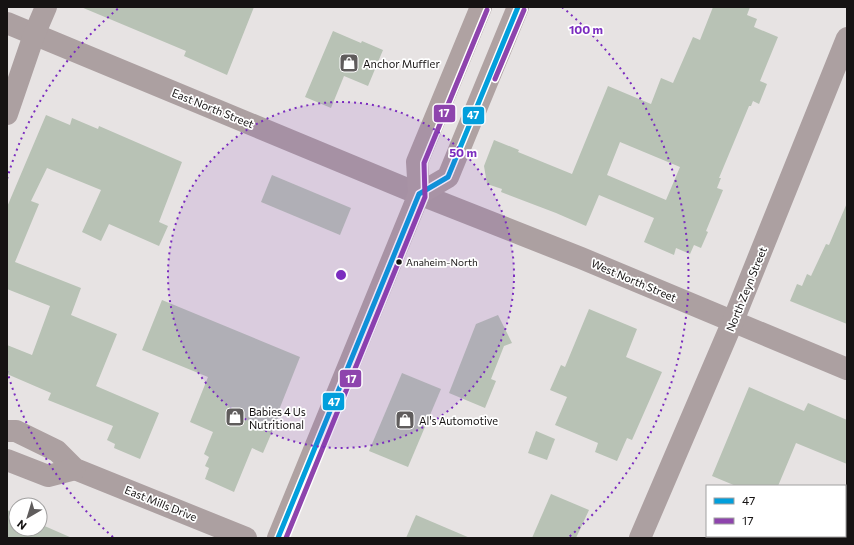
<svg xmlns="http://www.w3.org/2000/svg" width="854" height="545" viewBox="0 0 854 545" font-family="Commissioner,sans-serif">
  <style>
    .building { fill: #b8c2b5; fill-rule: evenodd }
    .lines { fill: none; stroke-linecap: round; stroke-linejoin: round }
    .minor { stroke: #aca0a1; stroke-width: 22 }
    .major { stroke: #afa2a2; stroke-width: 22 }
    .bus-1-casing { stroke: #fff; stroke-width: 8 }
    .bus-2-casing { stroke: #fff; stroke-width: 8 }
    .bus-1 { stroke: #029fdc; stroke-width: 5 }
    .bus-2 { stroke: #8e44ad; stroke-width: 5 }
    .ring { fill: none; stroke: #7b2cbf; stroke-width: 2; stroke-dasharray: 2 4 }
    .bus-dot { fill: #161313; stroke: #fff; stroke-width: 1.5 }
    .labels { text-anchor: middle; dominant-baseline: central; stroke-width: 3.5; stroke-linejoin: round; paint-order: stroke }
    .bus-label { font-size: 10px; fill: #161313; stroke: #fff; text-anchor: start }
    .poi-label { font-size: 11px; fill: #161313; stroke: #fff; text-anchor: start }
    .street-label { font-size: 11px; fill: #161313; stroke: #fff }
    .centre { fill: #7b2cbf; stroke: #fff; stroke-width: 2 }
    .ring-label { font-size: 12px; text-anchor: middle; font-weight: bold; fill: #7b2cbf; stroke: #fff; stroke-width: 3.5; stroke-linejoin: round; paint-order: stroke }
    .line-badge { stroke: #fff; stroke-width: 1.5 }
    .badge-label { font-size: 11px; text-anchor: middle; font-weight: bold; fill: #fff }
  </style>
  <rect width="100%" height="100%" fill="#e7e3e3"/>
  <!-- building -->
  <g class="building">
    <polygon points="81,7 254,7 227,75 184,56 186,51"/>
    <path d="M713,7h37l-3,8 10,4 -3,8 24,10 -18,44 7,3 -8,20 -6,-3 -2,5h-2l-30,72h2l-4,10 6,2 -17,41 2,1 -7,16 -7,-3 -4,9 -14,-6 -2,7 -30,-13 10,-24 -55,-23 -13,31 -30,-13 -55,-21 1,-3 -15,-5 -3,-18 10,-26 25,10 -1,2 54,22 36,-88 43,18 10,-26 12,5 20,-46 7,3zM620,142l60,25 -14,33 -59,-25z"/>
    <polygon points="333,31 361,43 362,41 383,50 368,86 344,76 331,108 305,97"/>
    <polygon points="46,115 70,125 72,118 98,129 99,126 182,162 159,222 168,226 159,246 109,224 101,241 82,232 101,190 47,168 31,201 39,204 15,262 81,288 71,315 117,334 96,386 159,413 140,459 114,448 115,444 107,440 113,426 48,400 51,393 7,374 7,345 32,355 50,306 7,289 7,207"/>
    <polygon points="272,175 351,208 340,235 261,202"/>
    <polygon points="847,203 847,324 790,301 797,284 802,286 807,274 811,276 826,244 829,245"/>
    <polygon points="162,300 300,357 279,410 281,411 263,453 252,448 234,492 205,479 209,468 205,466 209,457 204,454 213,432 190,422 208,377 142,350"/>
    <polygon points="589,309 637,329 626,357 662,372 632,440 627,438 617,461 595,452 598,443 555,425 567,397 550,390 561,365 565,367"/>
    <polygon points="498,315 512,343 504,346 491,379 496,381 485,408 449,393 476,324"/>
    <polygon points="402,373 441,389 408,467 369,451"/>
    <polygon points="749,387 804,411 808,403 847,420 847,464 796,443 778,486 736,486 712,476"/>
    <polygon points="536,431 555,439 547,460 528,453"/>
    <polygon points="551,494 589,510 576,538 532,538"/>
    <polygon points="7,510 16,514 16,529 40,529 40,524 72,538 7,538"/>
    <polygon points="416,515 470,538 406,538"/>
  </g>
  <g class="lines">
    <!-- minor -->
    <g class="minor">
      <polyline points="7,23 419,194 581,258 847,369"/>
      <polyline points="7,114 34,35 46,7"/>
      <polyline points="7,431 16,431 57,451 75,469 246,538"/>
      <polyline points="7,460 48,476 75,469"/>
      <polyline points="640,538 733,321 847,38"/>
    </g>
    <!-- major -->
    <g class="major">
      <polyline points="419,194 448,177 518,7"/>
      <polyline points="278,538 419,194 417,162 481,7"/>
    </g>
    <defs>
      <polyline id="bus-1" points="278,538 419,194 448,177 518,7"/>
      <g id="bus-2">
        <polyline points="495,79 524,10"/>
        <polyline points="286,538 425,197 424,163 487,10"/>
      </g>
    </defs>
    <!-- bus-1 casing -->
    <use href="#bus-1" class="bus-1-casing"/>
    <!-- bus-2 casing -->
    <use href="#bus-2" class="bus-2-casing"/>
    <!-- bus-1 -->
    <use href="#bus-1" class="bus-1"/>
    <!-- bus-2 -->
    <use href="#bus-2" class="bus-2"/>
  </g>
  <!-- distance rings -->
  <circle cx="341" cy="275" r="173" fill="#7b2cbf" fill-opacity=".12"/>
  <g class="ring">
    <circle cx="341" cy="275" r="173"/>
    <path d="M113 537A347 347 0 0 1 7 371M7 179A347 347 0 0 1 120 7M562 7A347 347 0 0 1 569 537"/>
  </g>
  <!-- icons -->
  <defs>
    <symbol id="shop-square" viewBox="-11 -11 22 22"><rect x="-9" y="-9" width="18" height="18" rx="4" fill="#5f5c5c" stroke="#fff"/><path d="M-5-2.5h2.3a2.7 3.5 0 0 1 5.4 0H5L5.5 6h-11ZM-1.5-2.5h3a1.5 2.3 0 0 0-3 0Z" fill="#fff"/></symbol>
  </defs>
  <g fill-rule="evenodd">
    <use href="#shop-square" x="338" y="52" width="22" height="22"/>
    <use href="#shop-square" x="224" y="406" width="22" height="22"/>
    <use href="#shop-square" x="394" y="409" width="22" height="22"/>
  </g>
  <!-- markers -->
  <circle class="bus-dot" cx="399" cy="262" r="3.5"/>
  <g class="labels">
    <!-- bus labels -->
    <g class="bus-label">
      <text x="406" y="262">Anaheim-North</text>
    </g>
    <!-- poi labels -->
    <g class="poi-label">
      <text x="363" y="63">Anchor Muffler</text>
      <text x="249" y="411">Babies 4 Us<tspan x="249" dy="13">Nutritional</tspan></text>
      <text x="419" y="420">Al's Automotive</text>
    </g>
    <!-- street labels -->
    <g class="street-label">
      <text transform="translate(213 108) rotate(22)">East North Street</text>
      <text transform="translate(634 280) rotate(23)">West North Street</text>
      <text transform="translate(746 289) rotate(-68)">North Zeyn Street</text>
      <text transform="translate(161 503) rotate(22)">East Mills Drive</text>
    </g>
  </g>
  <circle cx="341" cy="275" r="6" class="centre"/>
  <g class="ring-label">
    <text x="586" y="34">100 m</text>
    <text x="463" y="157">50 m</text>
  </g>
  <g class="line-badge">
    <rect x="433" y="104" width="23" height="19" rx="4" fill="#8e44ad"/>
    <rect x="462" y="106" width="23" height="19" rx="4" fill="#029fdc"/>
    <rect x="339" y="369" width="23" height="19" rx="4" fill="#8e44ad"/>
    <rect x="322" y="392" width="23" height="19" rx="4" fill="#029fdc"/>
  </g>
  <g class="badge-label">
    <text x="444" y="117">17</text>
    <text x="473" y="119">47</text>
    <text x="351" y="383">17</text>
    <text x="334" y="406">47</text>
  </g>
  <!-- border -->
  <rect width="854" height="545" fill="none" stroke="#161313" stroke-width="16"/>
  <!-- legend -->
  <rect x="706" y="485" width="140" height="52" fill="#ffffff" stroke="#a2a1a1"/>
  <rect x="714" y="498" width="20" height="6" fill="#029fdc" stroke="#a2a1a1"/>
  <text x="742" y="505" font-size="12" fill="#161313">47</text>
  <rect x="714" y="518" width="20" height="6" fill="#8e44ad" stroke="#a2a1a1"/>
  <text x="742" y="525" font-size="12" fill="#161313">17</text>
  <!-- north arrow -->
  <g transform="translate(28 517) rotate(218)"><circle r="19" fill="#ffffff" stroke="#a2a1a1"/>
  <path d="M0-3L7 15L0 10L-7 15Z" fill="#5f5c5c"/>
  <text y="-6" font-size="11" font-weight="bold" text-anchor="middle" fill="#161313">N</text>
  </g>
</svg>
